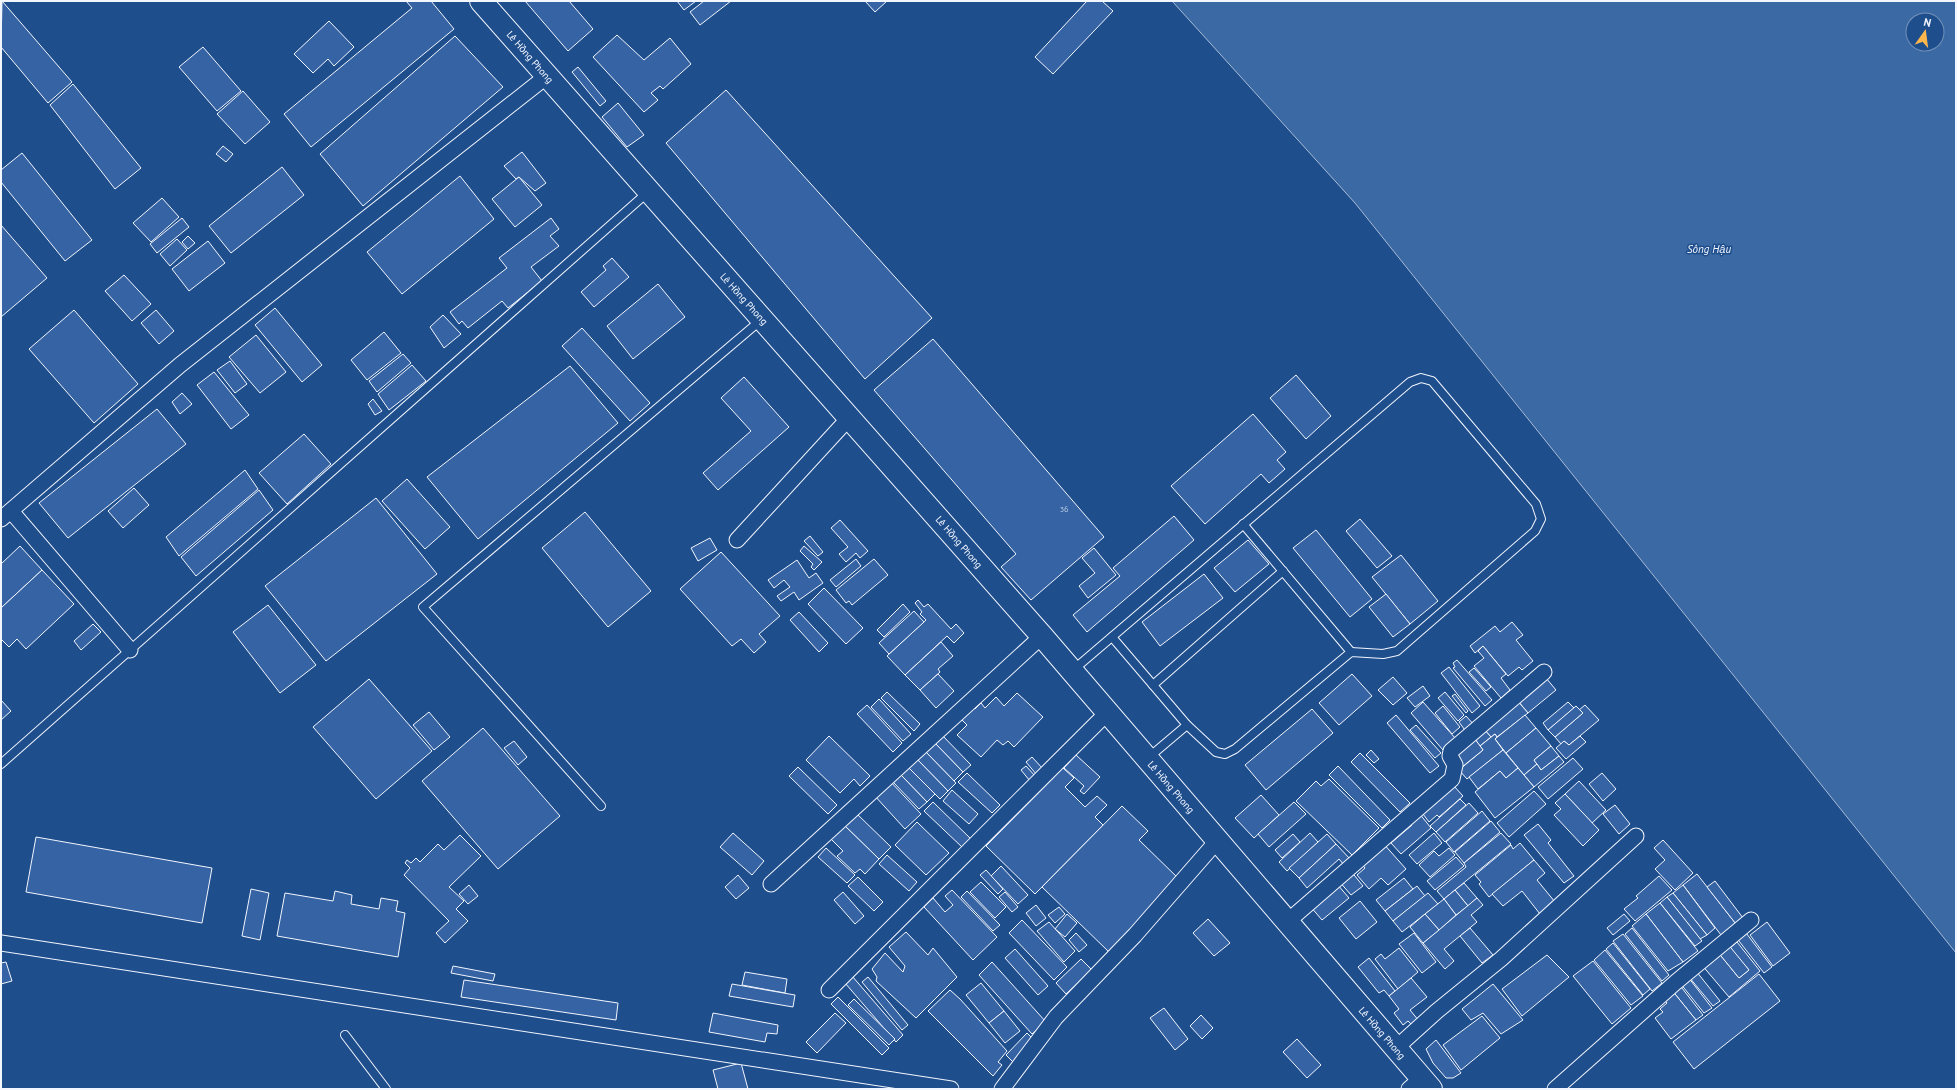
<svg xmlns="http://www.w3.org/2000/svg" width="1957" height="1090" viewBox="0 0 1957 1090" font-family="'PT Sans',sans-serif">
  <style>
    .water { fill: #3b69a3; stroke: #a8bbd7; fill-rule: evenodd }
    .building { fill: #3563a3; stroke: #f2f6ff }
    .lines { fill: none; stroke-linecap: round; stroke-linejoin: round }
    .service-casing { stroke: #f2f6ff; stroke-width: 10 }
    .minor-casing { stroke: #f2f6ff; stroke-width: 17 }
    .trunk-casing { stroke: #f2f6ff; stroke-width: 24 }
    .service { stroke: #1f4e8c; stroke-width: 8 }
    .minor { stroke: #1f4e8c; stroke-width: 15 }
    .trunk { stroke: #1f4e8c; stroke-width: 22 }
    .labels { text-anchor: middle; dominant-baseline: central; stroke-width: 3; stroke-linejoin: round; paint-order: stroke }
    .number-label { font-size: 8px; fill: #c3d1e8 }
    .street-label { font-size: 10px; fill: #f2f6ff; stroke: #1f4e8c }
    .water-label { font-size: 11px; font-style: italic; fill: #f2f6ff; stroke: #1f4e8c }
  </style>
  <rect width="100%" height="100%" fill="#1f4e8c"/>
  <!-- water -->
  <path class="water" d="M1172,1h784v952l-601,-750zM1913,20h24v24h-24z"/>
  <!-- building -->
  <g class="building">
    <polygon points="2,1 72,82 48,103 1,47"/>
    <polygon points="406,1 431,1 454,29 311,147 284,114 412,8"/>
    <polygon points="525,1 569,1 593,29 568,51"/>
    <polygon points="677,1 696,1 684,10"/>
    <polygon points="704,1 731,1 700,25 690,12"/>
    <polygon points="865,1 887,1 875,12"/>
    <polygon points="1087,1 1102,1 1113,11 1053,74 1035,57"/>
    <polygon points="329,21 354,47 334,66 328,59 313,73 294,54"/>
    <polygon points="617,35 644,60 670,38 691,64 663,89 660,86 651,93 658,100 644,112 593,57"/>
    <polygon points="455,36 503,87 363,206 320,154"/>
    <polygon points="203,47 241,91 217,111 179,67"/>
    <polygon points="578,67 606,101 600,106 572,72"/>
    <polygon points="73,84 141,168 115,189 50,105"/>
    <polygon points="726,90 932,318 865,379 666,143"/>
    <polygon points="243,91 270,122 245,144 217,114"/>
    <polygon points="618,103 644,135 627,147 602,117"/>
    <polygon points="223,146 233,154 226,162 216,154"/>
    <polygon points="522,152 546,183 535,191 519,177 516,179 504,166"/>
    <polygon points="22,153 92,240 65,261 1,182 1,170"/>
    <polygon points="282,167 304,195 231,253 209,226"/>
    <polygon points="460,176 494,219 402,294 367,252"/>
    <polygon points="519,177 542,205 515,227 492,199"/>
    <polygon points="162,198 179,217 151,242 133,223"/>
    <polygon points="182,218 189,227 157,253 150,244"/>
    <polygon points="551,218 559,229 550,236 559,246 531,267 542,281 508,308 502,301 468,328 462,321 459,324 450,312 507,268 499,258"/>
    <polygon points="1,225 47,278 1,317"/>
    <polygon points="188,236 195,243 188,249 182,242"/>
    <polygon points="177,239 187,250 170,266 160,254"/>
    <polygon points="208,241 225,263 189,291 172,269"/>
    <polygon points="612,258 629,277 594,307 581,292 606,270 603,266"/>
    <polygon points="124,275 151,304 132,321 105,291"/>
    <polygon points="658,284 685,317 633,359 607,326"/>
    <polygon points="275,308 322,365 302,382 255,325"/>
    <polygon points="74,310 138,384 94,423 29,349"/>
    <polygon points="156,310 174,331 159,344 141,323"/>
    <polygon points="443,315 461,334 444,348 430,327"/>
    <polygon points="582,328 650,403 630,421 562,346"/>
    <polygon points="384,332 401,353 367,380 351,360"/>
    <polygon points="256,335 286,372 260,393 229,357"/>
    <polygon points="933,339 1104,537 1031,600 1001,567 1016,554 874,390"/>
    <polygon points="403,354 411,363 377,392 369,381"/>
    <polygon points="230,361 247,384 235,393 217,370"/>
    <polygon points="412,365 426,381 389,410 378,394"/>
    <polygon points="570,366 618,423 478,539 427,477"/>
    <polygon points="214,372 249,415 231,429 197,385"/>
    <polygon points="1296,375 1331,416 1306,439 1270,398"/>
    <polygon points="744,377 789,427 718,490 703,473 751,431 721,398"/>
    <polygon points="182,393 192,404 180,414 172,402"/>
    <polygon points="373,399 382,411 375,415 368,404"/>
    <polygon points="157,409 186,444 68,538 39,503"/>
    <polygon points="1253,414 1286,452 1277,460 1285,469 1269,483 1261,474 1205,524 1171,486"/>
    <polygon points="304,434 331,464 287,504 259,473"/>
    <polygon points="245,470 258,489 179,556 166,537"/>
    <polygon points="407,479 450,527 425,549 382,501"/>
    <polygon points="134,488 149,505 123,528 108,511"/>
    <polygon points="259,490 273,510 196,576 181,557"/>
    <polygon points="376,498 437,574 326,661 265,586"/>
    <polygon points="585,512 651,591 608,627 542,548"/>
    <polygon points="1174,516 1194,540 1087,632 1073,615 1120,576 1113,568"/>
    <polygon points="1360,519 1392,556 1377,568 1346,531"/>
    <polygon points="840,520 868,551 860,558 856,553 846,562 839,554 848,547 831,528"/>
    <polygon points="1316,530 1372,599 1350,617 1293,548"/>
    <polygon points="810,536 823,552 818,556 804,541"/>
    <polygon points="710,538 717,550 698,561 691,548"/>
    <polygon points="1248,540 1269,564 1235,592 1214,568"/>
    <polygon points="20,546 42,570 1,608 1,564"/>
    <polygon points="804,546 822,562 814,570 811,567 813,564 800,551"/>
    <polygon points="1094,548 1116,575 1088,598 1079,586 1095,573 1082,558"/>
    <polygon points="721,552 780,616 759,634 766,642 754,653 741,639 732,646 680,589"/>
    <polygon points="1401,555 1438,601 1410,624 1372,577"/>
    <polygon points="856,559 861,566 836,587 830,580"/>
    <polygon points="874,559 888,575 852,605 849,601 846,603 836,590"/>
    <polygon points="797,560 809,578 816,573 823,583 799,600 794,592 781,601 777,596 790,587 784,580 774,588 768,580"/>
    <polygon points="42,570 74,604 26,649 17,639 9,647 1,639 1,608"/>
    <polygon points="1204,574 1223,598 1160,646 1142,622"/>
    <polygon points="824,588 863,628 846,644 808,604"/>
    <polygon points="1386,594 1410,624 1393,637 1369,607"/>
    <polygon points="918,600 924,607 928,604 951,629 956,624 964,633 954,643 947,636 905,675 887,656 926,620 920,614 922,612 915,603"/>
    <polygon points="903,604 910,612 884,637 877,630"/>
    <polygon points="268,605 316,665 280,693 233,632"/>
    <polygon points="914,611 924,622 889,654 879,643"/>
    <polygon points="799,612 828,643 819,652 790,620"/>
    <polygon points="1512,622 1523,635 1516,640 1533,661 1522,670 1519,667 1508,676 1483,646 1475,653 1470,646 1495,626 1500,632"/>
    <polygon points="93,624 101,632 81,650 74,641"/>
    <polygon points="941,642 953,656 938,669 940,672 920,690 905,675"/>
    <polygon points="1483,646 1506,674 1501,678 1510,690 1501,698 1474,666 1484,658 1478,651"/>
    <polygon points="1457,660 1492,700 1485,706 1453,668 1455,667 1453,663"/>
    <polygon points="1449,667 1480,706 1472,713 1441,673"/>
    <polygon points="1474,668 1491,687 1486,691 1469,672"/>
    <polygon points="938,674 954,691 936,708 920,690"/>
    <polygon points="1352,674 1372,696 1339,725 1319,703"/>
    <polygon points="1393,677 1407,693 1393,705 1378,690"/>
    <polygon points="1546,678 1556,690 1528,713 1518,701"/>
    <polygon points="369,679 432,751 376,799 313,727"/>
    <polygon points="1423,686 1430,696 1415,707 1407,698"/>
    <polygon points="887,692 920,724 914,731 881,698"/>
    <polygon points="1445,692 1464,715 1458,721 1438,698"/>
    <polygon points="1017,693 1043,717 1014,747 1008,741 1003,745 997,740 981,757 957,735 967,725 959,717 971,704 975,709 981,703 985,708 996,697 1004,706"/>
    <polygon points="1455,694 1468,711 1466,713 1452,696"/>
    <polygon points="879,699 911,734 903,741 871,707"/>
    <polygon points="1516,699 1528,713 1497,737 1495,734 1491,737 1482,727"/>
    <polygon points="1,700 11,711 1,720"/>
    <polygon points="1423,702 1456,739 1443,750 1411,713"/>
    <polygon points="1568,702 1574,708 1548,730 1543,723"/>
    <polygon points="867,705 902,743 893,752 857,714"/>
    <polygon points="1585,705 1599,720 1569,745 1564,741 1561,744 1555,737 1583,713 1579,710"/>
    <polygon points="1443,706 1460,727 1452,734 1435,713"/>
    <polygon points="1576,706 1583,713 1555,737 1548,730"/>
    <polygon points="1312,709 1333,733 1266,790 1245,765"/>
    <polygon points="429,712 450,737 434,750 413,725"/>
    <polygon points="1396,715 1439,766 1430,773 1387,723"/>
    <polygon points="1525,715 1536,728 1506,753 1495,739"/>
    <polygon points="1466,716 1475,726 1467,733 1459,722"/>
    <polygon points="1416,725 1441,753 1435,758 1410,730"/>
    <polygon points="1482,727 1491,737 1480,746 1472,735"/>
    <polygon points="483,728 560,816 498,869 422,781"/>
    <polygon points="1536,728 1551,746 1534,760 1537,764 1524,775 1506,753"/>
    <polygon points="940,733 971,765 963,772 932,740"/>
    <polygon points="1495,734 1497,737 1495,739 1503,750 1467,779 1459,770 1483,750 1480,746"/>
    <polygon points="1472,735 1483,750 1462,767 1450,753"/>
    <polygon points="829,736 870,776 860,786 854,779 840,793 806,760"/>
    <polygon points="1580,736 1586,742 1566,759 1556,748 1564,741 1569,745"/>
    <polygon points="932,740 963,772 954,781 923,749"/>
    <polygon points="514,741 527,757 518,765 504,748"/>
    <polygon points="1551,746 1559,756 1541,770 1534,760"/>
    <polygon points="923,749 956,783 948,791 915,757"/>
    <polygon points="1371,750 1379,759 1374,763 1366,755"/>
    <polygon points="1503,750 1518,768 1506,778 1500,771 1478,789 1469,777"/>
    <polygon points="1360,753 1410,803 1400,812 1351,762"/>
    <polygon points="1076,755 1100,777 1084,794 1080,791 1084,786 1064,768"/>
    <polygon points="1559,756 1564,762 1534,787 1524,775 1537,764 1541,770"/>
    <polygon points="915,757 948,791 940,799 906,765"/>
    <polygon points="1032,757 1043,769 1037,775 1026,762"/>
    <polygon points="1573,758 1583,769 1548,799 1538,787"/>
    <polygon points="1026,766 1036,777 1030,781 1021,770"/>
    <polygon points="1338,766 1390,820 1382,828 1329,775"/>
    <polygon points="798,767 837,805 828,814 789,776"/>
    <polygon points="908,767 935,794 927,802 901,775"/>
    <polygon points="1063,768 1074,778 1065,787 1085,807 1097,796 1107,805 1095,817 1103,825 1035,894 986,846"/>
    <polygon points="1518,768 1534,787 1495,818 1475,792 1500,771 1506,778"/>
    <polygon points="967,773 1000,805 992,813 958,782"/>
    <polygon points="1602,773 1616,789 1603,801 1589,784"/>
    <polygon points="901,775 927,802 919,809 893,782"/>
    <polygon points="888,779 921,814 905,829 874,795"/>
    <polygon points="1329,779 1379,828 1352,855 1296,801 1316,781 1321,786"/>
    <polygon points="1579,781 1606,810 1592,823 1565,794"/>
    <polygon points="1453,785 1463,796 1439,817 1437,815 1429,822 1423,814 1431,807 1429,805"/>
    <polygon points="952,790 978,814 969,824 943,801"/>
    <polygon points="1534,791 1546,804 1509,837 1497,823"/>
    <polygon points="1565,794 1599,830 1583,846 1554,815 1561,809 1555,803"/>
    <polygon points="1261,795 1279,815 1254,838 1235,818"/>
    <polygon points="1460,799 1466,805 1436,832 1430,826"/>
    <polygon points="933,802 971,839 963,848 924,811"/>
    <polygon points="1294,802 1306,814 1269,847 1258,834"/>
    <polygon points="1469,803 1478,813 1445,842 1436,832"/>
    <polygon points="1615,805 1630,824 1619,834 1603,814"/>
    <polygon points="1122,806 1148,831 1139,840 1180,880 1109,952 1042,887"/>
    <polygon points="1482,811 1490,821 1454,852 1446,842"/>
    <polygon points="856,813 891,847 879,859 844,825"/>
    <polygon points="1419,813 1431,828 1401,854 1391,843 1412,825 1409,822"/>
    <polygon points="1491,821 1500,832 1464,863 1455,852"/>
    <polygon points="917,822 949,853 926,875 895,845"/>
    <polygon points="1538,824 1551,840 1548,843 1574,876 1564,883 1524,835"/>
    <polygon points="844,825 879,859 865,874 860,869 855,873 837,856 843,851 831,839"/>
    <polygon points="733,833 764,861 752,875 720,847"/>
    <polygon points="1310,833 1318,842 1287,871 1279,862"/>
    <polygon points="1434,833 1442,843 1417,864 1409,855"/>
    <polygon points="1501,833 1511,844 1444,899 1437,891 1466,867 1464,863"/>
    <polygon points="1293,834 1300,842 1282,858 1275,850"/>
    <polygon points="1327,834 1336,844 1299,878 1289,868"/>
    <polygon points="460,835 481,856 449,887 464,901 456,909 468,921 445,943 436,933 449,921 404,875 410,868 405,863 407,860 411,863 416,858 420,862 438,844 444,850"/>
    <polygon points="36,837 212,868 202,923 26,892"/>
    <polygon points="1663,840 1693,873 1675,890 1655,869 1665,860 1654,848"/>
    <polygon points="1382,842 1406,869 1388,885 1381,878 1369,889 1357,875 1365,868 1360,862"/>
    <polygon points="1520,843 1534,860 1489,897 1479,884 1481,882 1475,875 1511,845 1513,849"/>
    <polygon points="1336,844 1350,859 1344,865 1339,859 1307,888 1299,878"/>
    <polygon points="826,848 855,875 847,883 818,857"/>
    <polygon points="1449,848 1455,855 1430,877 1419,865 1434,851 1439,856"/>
    <polygon points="887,855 917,882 909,891 879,864"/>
    <polygon points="1456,857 1464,866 1435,890 1427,881"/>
    <polygon points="1534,860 1545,873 1537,880 1555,902 1540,914 1522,891 1503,906 1492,894"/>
    <polygon points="1001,866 1028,895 1018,904 991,876"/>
    <polygon points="986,870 1003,889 998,894 980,875"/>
    <polygon points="1350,870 1363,886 1351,895 1338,880"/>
    <polygon points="1697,874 1736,924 1721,935 1683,885"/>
    <polygon points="738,875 749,888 736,899 725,887"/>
    <polygon points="1659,876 1672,890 1635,921 1624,909 1638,898 1636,896"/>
    <polygon points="858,877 883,902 874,911 848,886"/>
    <polygon points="1404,878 1413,889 1385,911 1376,900"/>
    <polygon points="1715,881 1743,918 1736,924 1707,887"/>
    <polygon points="981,882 1006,907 995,918 970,892"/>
    <polygon points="1464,883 1477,898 1468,906 1455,890"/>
    <polygon points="1337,884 1349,898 1322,920 1310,906"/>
    <polygon points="469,885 478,896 468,904 459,894"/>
    <polygon points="1683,885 1715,928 1707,935 1673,893"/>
    <polygon points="1417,886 1425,896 1393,921 1385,911"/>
    <polygon points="251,889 269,893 260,940 242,936"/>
    <polygon points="952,890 997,937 973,960 924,907 933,898 945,912 953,905 945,896"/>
    <polygon points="1455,890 1468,906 1456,915 1444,899"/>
    <polygon points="335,891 352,895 351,904 379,909 381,898 398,901 396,911 405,913 398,957 277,936 285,893 333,901"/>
    <polygon points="967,891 1000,925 993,931 961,897"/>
    <polygon points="843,892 864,916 855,924 834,900"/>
    <polygon points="1005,892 1018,907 1012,912 999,897"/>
    <polygon points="1428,893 1438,904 1402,932 1393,921"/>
    <polygon points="1673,893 1707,935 1700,939 1667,897"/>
    <polygon points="1667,897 1702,941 1695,946 1660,903"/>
    <polygon points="1477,898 1483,905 1471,915 1477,922 1444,949 1454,961 1445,969 1423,943"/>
    <polygon points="1444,899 1456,915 1439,930 1425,914"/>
    <polygon points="1360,901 1377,922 1356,939 1339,918"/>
    <polygon points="1660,903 1698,951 1683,962 1646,914"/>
    <polygon points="1036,905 1046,918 1036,926 1026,913"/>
    <polygon points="1059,907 1065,914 1055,923 1048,915"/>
    <polygon points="1067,914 1077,923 1065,937 1055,929"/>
    <polygon points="1425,914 1439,930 1423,943 1410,927"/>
    <polygon points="1624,914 1630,921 1613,935 1607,928"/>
    <polygon points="1646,914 1683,962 1668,971 1632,926"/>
    <polygon points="1208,919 1230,943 1214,956 1193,933"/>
    <polygon points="1022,920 1067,967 1054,980 1009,933"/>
    <polygon points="1049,922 1075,951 1064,962 1037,931"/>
    <polygon points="1767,922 1790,953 1773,966 1750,935"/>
    <polygon points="1470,928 1493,955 1482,963 1460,936"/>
    <polygon points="1632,928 1669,975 1662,981 1625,934"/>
    <polygon points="1743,929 1772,967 1764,973 1735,936"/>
    <polygon points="906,932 928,955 933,948 957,977 916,1018 876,981 877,977 872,969 885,953 903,972 905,966 889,947"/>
    <polygon points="1076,933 1087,945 1079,952 1069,940"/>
    <polygon points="1414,933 1436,962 1422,973 1399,944"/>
    <polygon points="1623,934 1662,983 1652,991 1613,941"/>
    <polygon points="1737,942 1760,971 1729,997 1701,964 1717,951 1739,978 1749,970 1730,948"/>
    <polygon points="1613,943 1650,989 1643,995 1606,949"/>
    <polygon points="1727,943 1749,970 1739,978 1717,951"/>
    <polygon points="1399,948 1418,972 1398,989 1375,959 1381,954 1385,959"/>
    <polygon points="1015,949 1048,986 1038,995 1005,958"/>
    <polygon points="1605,950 1643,996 1631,1005 1594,960"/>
    <polygon points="1547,955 1569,977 1522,1016 1502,989"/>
    <polygon points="1369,958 1395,991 1389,996 1384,990 1379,993 1358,967"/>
    <polygon points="1081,959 1092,970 1066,994 1056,983"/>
    <polygon points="1593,961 1631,1008 1612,1024 1573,976"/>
    <polygon points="6,962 12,981 1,984 1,963"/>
    <polygon points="992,962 1046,1022 1032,1034 979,975"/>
    <polygon points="453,966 495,974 493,981 451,973"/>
    <polygon points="1696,971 1720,1001 1713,1006 1689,977"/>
    <polygon points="745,972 787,979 785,993 742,985"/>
    <polygon points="1759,974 1780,1001 1694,1069 1673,1042"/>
    <polygon points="852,976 903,1035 896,1042 845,983"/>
    <polygon points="868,977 908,1025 902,1030 862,982"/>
    <polygon points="1688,977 1712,1008 1704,1013 1680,983"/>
    <polygon points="1411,978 1427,997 1410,1010 1419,1021 1413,1026 1408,1021 1403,1025 1394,1013 1399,1009 1389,996"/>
    <polygon points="464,980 618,1003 616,1020 461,997"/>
    <polygon points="981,983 1004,1011 989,1023 966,995"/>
    <polygon points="1678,983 1703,1015 1696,1020 1671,989"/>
    <polygon points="732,984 795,995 793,1007 729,996"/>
    <polygon points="1493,984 1523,1020 1501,1034 1483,1013 1471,1020 1462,1009"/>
    <polygon points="1671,989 1696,1020 1671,1039 1655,1018 1663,1012 1660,1009 1667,1003 1661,996"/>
    <polygon points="950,990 960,999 1007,1051 998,1062 1002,1065 993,1076 928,1011"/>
    <polygon points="838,997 889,1048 882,1055 831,1004"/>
    <polygon points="854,999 895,1039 889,1045 848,1005"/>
    <polygon points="1164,1008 1188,1039 1175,1050 1150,1018"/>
    <polygon points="1004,1011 1020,1031 1005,1043 989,1023"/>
    <polygon points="713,1013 778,1025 777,1034 767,1033 765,1042 709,1032"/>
    <polygon points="835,1013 846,1023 817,1053 806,1042"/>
    <polygon points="1201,1015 1213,1028 1202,1039 1190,1026"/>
    <polygon points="1482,1016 1500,1038 1461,1070 1443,1045"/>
    <polygon points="1027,1033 1034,1040 1013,1062 1006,1055"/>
    <polygon points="1297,1039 1321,1065 1307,1078 1283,1052"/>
    <polygon points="1436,1040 1461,1073 1453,1078 1446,1078 1433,1063 1426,1049"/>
    <polygon points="741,1063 748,1089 718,1089 713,1070"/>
  </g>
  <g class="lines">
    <defs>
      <g id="service">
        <polyline points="1243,524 1351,652"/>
        <polyline points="1112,637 1153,685"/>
        <polyline points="1072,671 1410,382 1421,378 1432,381 1536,504 1541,519 1535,531 1397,651 1383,654 1351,652 1235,749 1225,754 1216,752 1187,725 1148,758"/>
        <polyline points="1187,725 1153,685 1283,571"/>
        <polyline points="1,764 648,192"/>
        <polyline points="601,806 423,607 761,320"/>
        <polyline points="345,1035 386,1089"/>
      </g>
      <g id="minor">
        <polyline points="11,511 130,650"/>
        <polyline points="1,519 180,365 547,76"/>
        <polyline points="737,540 849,418"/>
        <polyline points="771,884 1042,636"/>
        <polyline points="1287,922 1452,779 1455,765 1450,756 1451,751 1544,672"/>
        <polyline points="1,943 951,1089"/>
        <polyline points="829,990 1107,713"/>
        <polyline points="1396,1048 1437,1011 1501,959 1636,836"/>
        <polyline points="1002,1089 1056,1017 1135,935 1217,841"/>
        <polyline points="1409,1089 1422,1078"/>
        <polyline points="1555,1089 1676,982 1751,920"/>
      </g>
      <polyline id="trunk" points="481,1 1042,636 1431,1089"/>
    </defs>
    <!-- service casing -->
    <use href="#service" class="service-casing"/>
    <!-- minor casing -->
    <use href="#minor" class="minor-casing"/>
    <!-- trunk casing -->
    <use href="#trunk" class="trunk-casing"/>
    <!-- service -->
    <use href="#service" class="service"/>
    <!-- minor -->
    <use href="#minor" class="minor"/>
    <!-- trunk -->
    <use href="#trunk" class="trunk"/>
  </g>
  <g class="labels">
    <!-- number labels -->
    <g class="number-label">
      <text x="1064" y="509">36</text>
    </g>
    <!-- street labels -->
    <g class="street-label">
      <text transform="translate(530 57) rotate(49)">Lê Hồng Phong</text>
      <text transform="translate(744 299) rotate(48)">Lê Hồng Phong</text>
      <text transform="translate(959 542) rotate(49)">Lê Hồng Phong</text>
      <text transform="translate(1171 787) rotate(49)">Lê Hồng Phong</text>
      <text transform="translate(1382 1033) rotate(49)">Lê Hồng Phong</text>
    </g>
    <!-- water labels -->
    <g class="water-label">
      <text x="1709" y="249">Sông Hậu</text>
    </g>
  </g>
  <!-- border -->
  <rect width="1957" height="1090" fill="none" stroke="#f2f6ff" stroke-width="4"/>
  <!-- north arrow -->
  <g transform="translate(1925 32) rotate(14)"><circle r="19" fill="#1f4e8c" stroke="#7391ba"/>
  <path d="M0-3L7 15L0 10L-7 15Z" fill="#ffb74d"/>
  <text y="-6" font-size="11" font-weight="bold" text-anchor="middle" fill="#f2f6ff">N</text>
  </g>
</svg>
